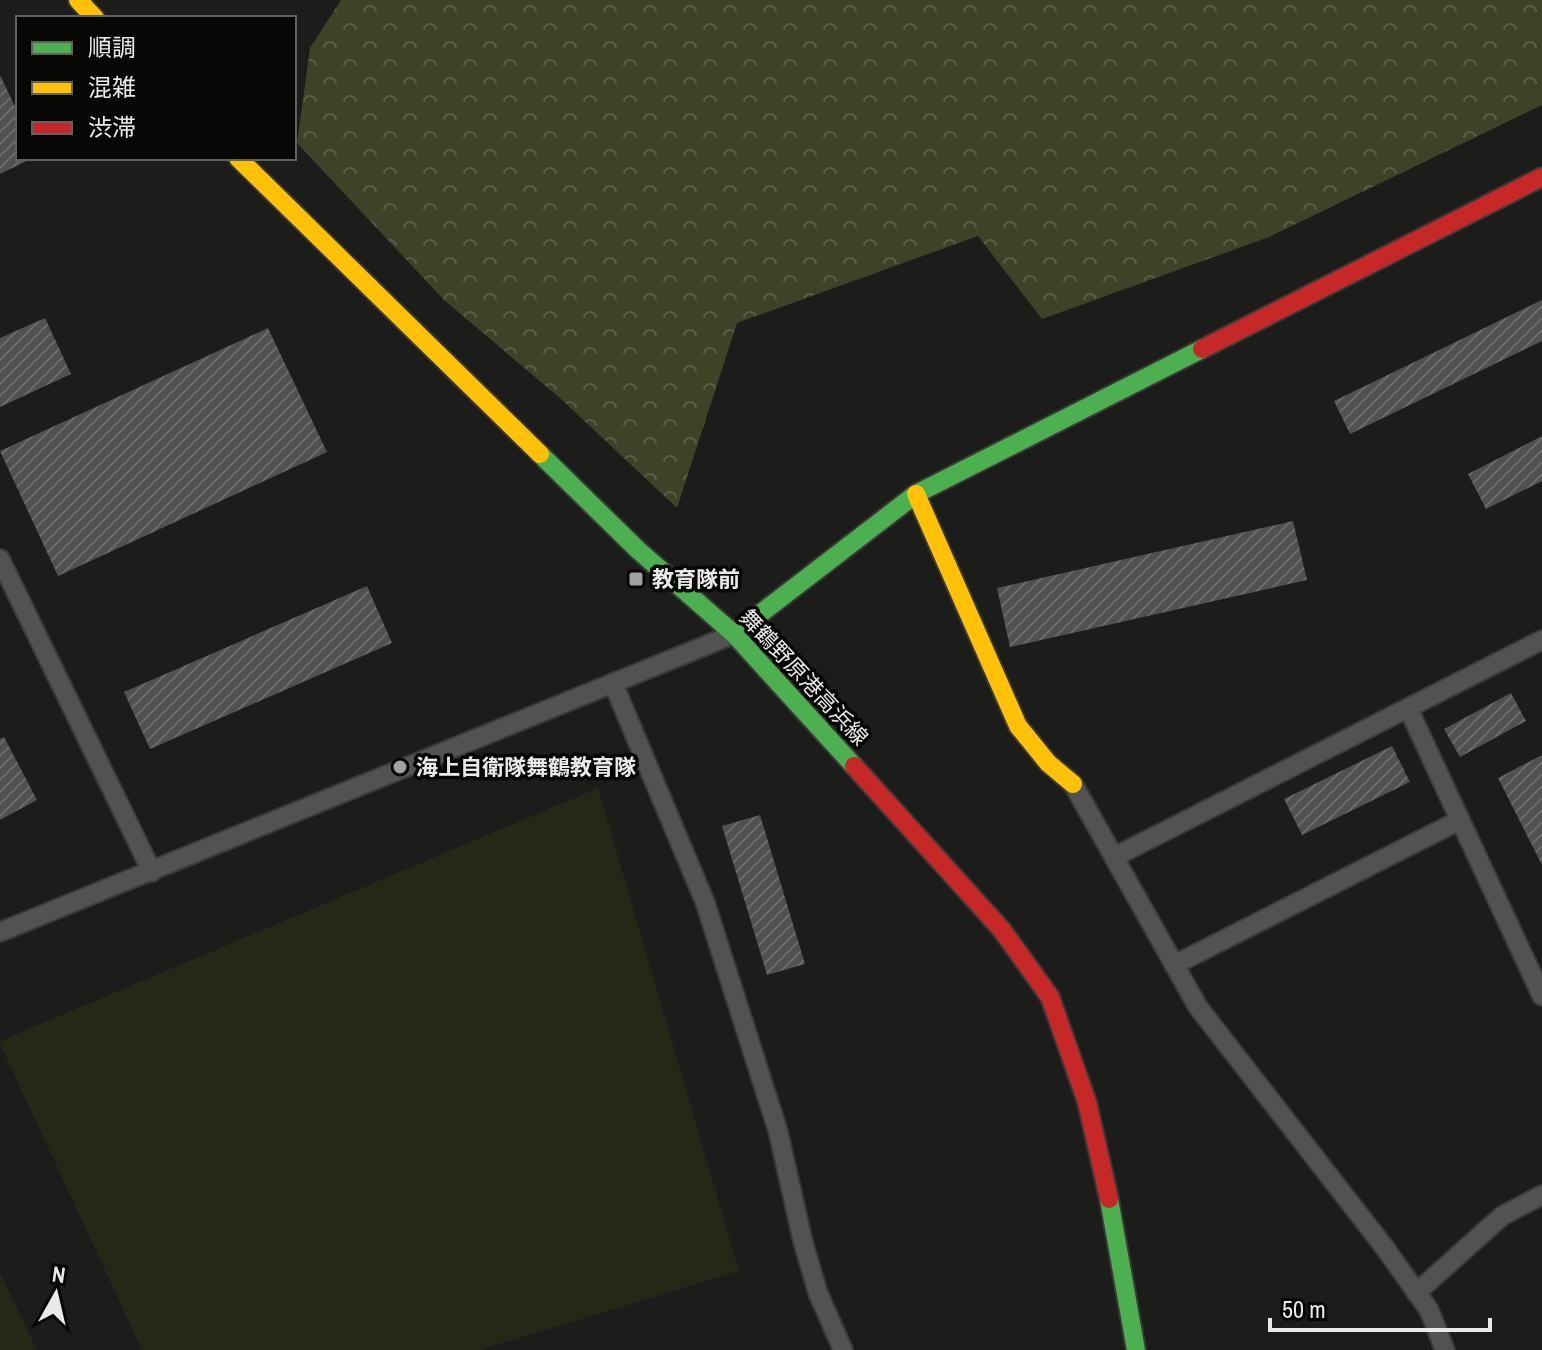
<svg xmlns="http://www.w3.org/2000/svg" width="1542" height="1350" viewBox="0 0 1542 1350" font-family="'Archivo Narrow','Noto Sans JP',sans-serif">
  <style>
    .forest { fill: url(#forest-crowns) }
    .pitch { fill: #262717 }
    .building { fill: url(#building-hatch) }
    .lines { fill: none; stroke-linecap: round; stroke-linejoin: round }
    .lane-casing { stroke: #393938; stroke-width: 22 }
    .fast-casing { stroke: #393938; stroke-width: 22 }
    .slow-casing { stroke: #393938; stroke-width: 22 }
    .jam-casing { stroke: #393938; stroke-width: 22 }
    .lane { stroke: #525251; stroke-width: 18 }
    .fast { stroke: #4caf50; stroke-width: 18 }
    .slow { stroke: #ffc107; stroke-width: 18 }
    .jam { stroke: #c62828; stroke-width: 18 }
    .poi-dot { fill: #a1a1a0; stroke: #070706; stroke-width: 3 }
    .labels { text-anchor: middle; dominant-baseline: central; stroke-width: 7; stroke-linejoin: round; paint-order: stroke }
    .poi-label { font-size: 22px; font-weight: bold; fill: #e9e9e7; stroke: #070706; text-anchor: start }
    .street-label { font-size: 22px; fill: #e9e9e7; stroke: #070706 }
  </style>
  <defs>
    <pattern id="forest-crowns" width="20" height="18" patternUnits="userSpaceOnUse" patternTransform="scale(2)"><rect width="20" height="18" fill="#3f4227"/><path d="M2 6a3 3 0 1 1 6 0M12 15a3 3 0 1 1 6 0" fill="none" stroke="#5b5d46"/></pattern>
    <pattern id="building-hatch" width="6" height="6" patternUnits="userSpaceOnUse" patternTransform="scale(2)"><rect width="6" height="6" fill="#515250"/><path d="M-1 1l2-2M0 6l6-6M5 7l2-2" fill="none" stroke="#6a6b69"/></pattern>
  </defs>
  <rect width="100%" height="100%" fill="#1c1c1b"/>
  <!-- forest -->
  <polygon class="forest" points="341,0 1542,0 1542,105 1269,237 1042,319 978,236 737,323 677,508 561,399 444,300 297,143 310,48"/>
  <!-- pitch -->
  <g class="pitch">
    <polygon points="598,788 739,1271 480,1350 142,1350 0,1044 0,1041"/>
    <polygon points="0,1273 37,1350 0,1350"/>
  </g>
  <!-- building -->
  <g class="building">
    <polygon points="0,75 18,113 18,158 33,158 0,174"/>
    <polygon points="1542,300 1542,341 1350,434 1334,401"/>
    <polygon points="45,318 71,374 0,407 0,338"/>
    <polygon points="268,328 327,452 58,576 0,451"/>
    <polygon points="1542,436 1542,481 1486,509 1468,474"/>
    <polygon points="1293,521 1307,580 1010,647 997,588"/>
    <polygon points="367,586 392,643 150,749 124,692"/>
    <polygon points="1511,693 1526,721 1460,757 1444,729"/>
    <polygon points="4,737 37,800 0,820 0,739"/>
    <polygon points="1392,746 1410,782 1302,835 1284,799"/>
    <polygon points="1542,755 1542,865 1498,778"/>
    <polygon points="760,815 805,964 767,975 722,826"/>
  </g>
  <g class="lines">
    <defs>
      <g id="lane">
        <polyline points="0,559 152,872"/>
        <polyline points="613,683 705,902 778,1131 803,1242 818,1293 843,1350"/>
        <polyline points="1408,708 1542,996"/>
        <polyline points="1073,784 1198,1007 1385,1248 1429,1310 1445,1350"/>
        <polyline points="1114,857 1542,640"/>
        <polyline points="0,932 734,634"/>
        <polyline points="1174,965 1460,820"/>
        <polyline points="1416,1293 1502,1216 1542,1195"/>
      </g>
      <g id="fast">
        <polyline points="540,454 638,550 734,634 854,766"/>
        <polyline points="734,634 916,494 1202,349"/>
        <polyline points="1109,1199 1136,1350"/>
      </g>
      <g id="slow">
        <polyline points="78,0 95,18"/>
        <polyline points="238,158 540,454"/>
        <polyline points="916,494 1018,726 1048,763 1073,784"/>
      </g>
      <g id="jam">
        <polyline points="1202,349 1542,177"/>
        <polyline points="854,766 1002,930 1050,997 1087,1102 1109,1199"/>
      </g>
    </defs>
    <!-- lane casing -->
    <use href="#lane" class="lane-casing"/>
    <!-- fast casing -->
    <use href="#fast" class="fast-casing"/>
    <!-- slow casing -->
    <use href="#slow" class="slow-casing"/>
    <!-- jam casing -->
    <use href="#jam" class="jam-casing"/>
    <!-- lane -->
    <use href="#lane" class="lane"/>
    <!-- fast -->
    <use href="#fast" class="fast"/>
    <!-- slow -->
    <use href="#slow" class="slow"/>
    <!-- jam -->
    <use href="#jam" class="jam"/>
  </g>
  <!-- markers -->
  <g class="poi-dot">
    <rect x="628" y="571" width="16" height="16" rx="4"/>
    <circle cx="400" cy="767" r="8"/>
  </g>
  <g class="labels">
    <!-- poi labels -->
    <g class="poi-label">
      <text x="652" y="579">教育隊前</text>
      <text x="416" y="767">海上自衛隊舞鶴教育隊</text>
    </g>
    <!-- street labels -->
    <g class="street-label">
      <text transform="translate(804 677) rotate(47)">舞鶴野原港高浜線</text>
    </g>
  </g>
  <!-- legend -->
  <rect x="16" y="16" width="280" height="144" fill="#070706" stroke="#616160" stroke-width="2"/>
  <rect x="32" y="42" width="40" height="12" fill="#4caf50" stroke="#616160" stroke-width="2"/>
  <text x="88" y="56" font-size="24" fill="#e9e9e7">順調</text>
  <rect x="32" y="82" width="40" height="12" fill="#ffc107" stroke="#616160" stroke-width="2"/>
  <text x="88" y="96" font-size="24" fill="#e9e9e7">混雑</text>
  <rect x="32" y="122" width="40" height="12" fill="#c62828" stroke="#616160" stroke-width="2"/>
  <text x="88" y="136" font-size="24" fill="#e9e9e7">渋滞</text>
  <!-- north arrow -->
  <g transform="translate(56 1294) rotate(8)" stroke="#070706" stroke-width="6" paint-order="stroke">
  <path d="M0-6L14 30L0 20L-14 30Z" fill="#e9e9e7"/>
  <text y="-12" font-size="22" font-weight="bold" text-anchor="middle" fill="#e9e9e7">N</text>
  </g>
  <!-- scale -->
  <path d="M1270 1318v12h220v-12" fill="none" stroke="#e9e9e7" stroke-width="4"/>
  <text x="1282" y="1318" font-size="24" fill="#e9e9e7" stroke="#070706" stroke-width="6" paint-order="stroke">50 m</text>
</svg>
